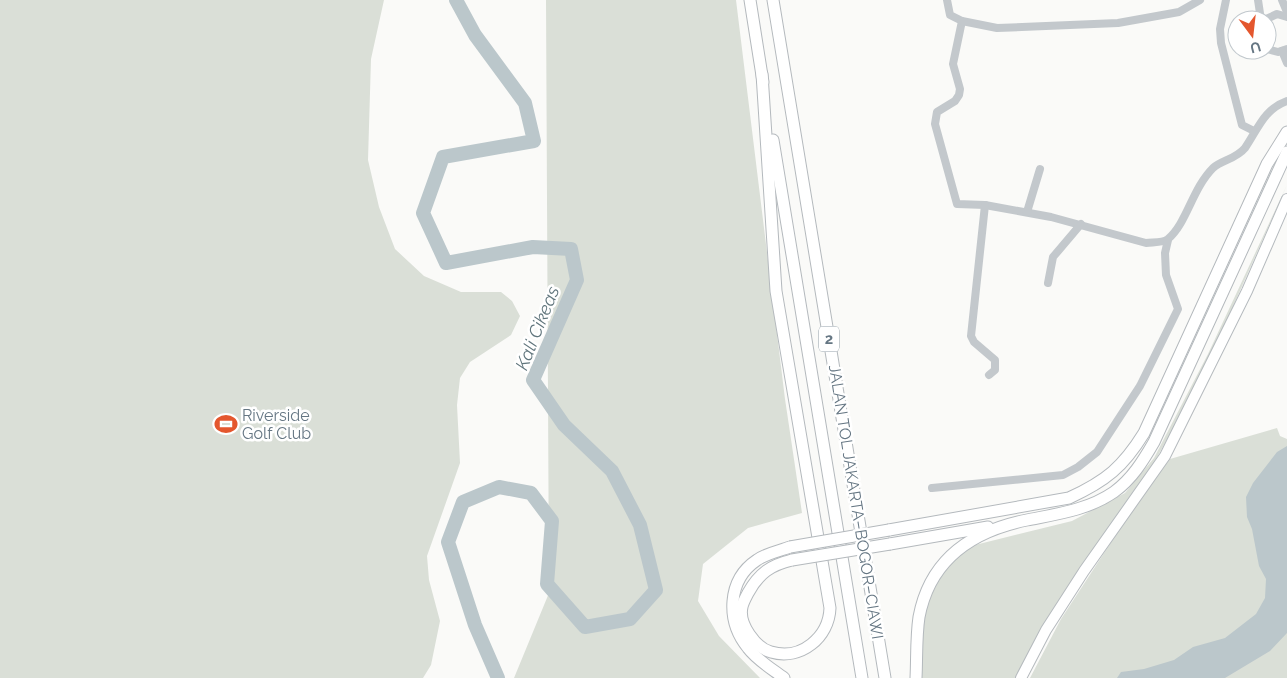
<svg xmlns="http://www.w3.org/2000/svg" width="1287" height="678" viewBox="0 0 1287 678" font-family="Raleway,sans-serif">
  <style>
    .green { fill: #dadfd7 }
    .water { fill: #bbc7cb }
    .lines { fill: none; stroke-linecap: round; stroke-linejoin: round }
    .river { stroke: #bbc7cb; stroke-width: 14 }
    .major-casing { stroke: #b5babe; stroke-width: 12 }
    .highway-casing { stroke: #b4b9bd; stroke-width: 13 }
    .minor { stroke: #c3c8cc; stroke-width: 8 }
    .major { stroke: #fff; stroke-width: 10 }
    .highway { stroke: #fff; stroke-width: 11 }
    .highway-bridge-casing { stroke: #b4b9bd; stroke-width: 13; stroke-linecap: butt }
    .highway-bridge { stroke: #fff; stroke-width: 11 }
    .labels { text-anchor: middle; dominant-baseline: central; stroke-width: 5; stroke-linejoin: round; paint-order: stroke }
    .shield { fill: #fff; stroke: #939fa8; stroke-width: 1 }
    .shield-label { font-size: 15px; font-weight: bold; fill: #657683 }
    .poi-label { font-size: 16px; fill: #657683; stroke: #fff; text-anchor: start }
    .street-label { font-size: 16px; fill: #657683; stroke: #fff }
    .water-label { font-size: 18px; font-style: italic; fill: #60757c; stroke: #fff }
  </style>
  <rect width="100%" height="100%" fill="#fafaf8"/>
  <!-- green -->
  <g class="green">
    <polygon points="0,0 384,0 371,59 368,160 379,207 395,249 424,276 461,292 501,292 512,301 520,316 511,335 470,362 460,378 457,405 460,463 427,556 429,580 440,621 431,665 423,678 0,678"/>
    <polygon points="546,0 736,0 785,399 802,513 748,528 703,564 698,601 719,636 760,678 514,678 549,593"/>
    <polygon points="1287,185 1211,356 1187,404 1138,491 1066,590 1039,634 1018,678 919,678 924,614 939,574 971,546 1072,521 1125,493 1154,458 1208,354"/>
    <polygon points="1277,428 1280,436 1287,439 1287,678 1030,678 1061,619 1140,498 1170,459"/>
  </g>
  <!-- water -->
  <polygon class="water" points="1287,446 1287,633 1270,651 1225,678 1117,678 1121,672 1144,669 1174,660 1193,647 1225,638 1256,614 1265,598 1266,579 1259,566 1252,529 1247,517 1246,497 1253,483 1277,452"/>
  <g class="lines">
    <!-- river -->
    <polyline class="river" points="456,0 475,35 525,103 534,141 443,157 423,213 446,263 533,247 571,249 577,280 533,380 564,425 612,471 640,525 656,590 630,619 585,627 547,584 552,521 531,493 499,487 463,502 448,542 475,625 498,678"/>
    <defs>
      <polyline id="major" points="1021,678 1046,630 1084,571 1165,456 1247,291 1287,199"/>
      <g id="highway">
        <polyline points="750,0 763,82"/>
        <polyline points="773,0 885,678"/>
        <path d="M762,74l14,217 54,317c-1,29 -29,53 -59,44 -15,-4 -33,-28 -29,-45 1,-5 4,-10 6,-14 11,-20 23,-28 44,-33"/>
        <polyline points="773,140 862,678"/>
        <path d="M889,530l180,-32c37,-17 54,-31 75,-65l123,-269 20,-32"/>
        <polyline points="890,544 988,527"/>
        <path d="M784,678c-12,-9 -27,-18 -36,-30 -22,-27 -21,-68 9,-88 10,-7 22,-9 33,-13"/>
        <path d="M916,678c1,-20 0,-41 3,-61 11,-58 53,-86 108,-97 30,-6 61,-10 87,-28 18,-13 29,-31 40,-50l133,-290"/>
      </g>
    </defs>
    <!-- major casing -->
    <use href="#major" class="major-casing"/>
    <!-- highway casing -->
    <use href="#highway" class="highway-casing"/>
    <!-- minor -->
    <g class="minor">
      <path d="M947,0l3,15 12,6 -9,43 7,25 -1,6 -4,6 -18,11 -2,12 22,80 28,1 66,12 95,26c7,-1 17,0 22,-4 19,-16 24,-50 45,-71 9,-8 23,-9 32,-20 13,-19 19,-39 42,-47"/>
      <polyline points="1226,0 1220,29 1221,43 1242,125 1254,131"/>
      <polyline points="1258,0 1261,20"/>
      <polyline points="1282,0 1287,12"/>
      <polyline points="1264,20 1277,14 1287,17"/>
      <polyline points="962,21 997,28 1118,23 1179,12 1200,0"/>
      <polyline points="1267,49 1278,52 1287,49"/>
      <polyline points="1282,51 1287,63"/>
      <polyline points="985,205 971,336 974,342 995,360 995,370 989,375"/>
      <polyline points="1027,212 1040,169"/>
      <polyline points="1048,283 1053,257 1081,224"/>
      <polyline points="932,488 1063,475 1078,467 1097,452 1140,386 1178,309 1166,275 1165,253 1168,240"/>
    </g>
    <!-- major -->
    <use href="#major" class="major"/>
    <!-- highway -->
    <use href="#highway" class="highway"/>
    <defs>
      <g id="highway-bridge">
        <polyline points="790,547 889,530"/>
        <polyline points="792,560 890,544"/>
      </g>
    </defs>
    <!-- highway-bridge casing -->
    <use href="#highway-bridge" class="highway-bridge-casing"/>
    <!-- highway-bridge -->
    <use href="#highway-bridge" class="highway-bridge"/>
  </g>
  <!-- icons -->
  <defs>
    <symbol id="stadium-bare" viewBox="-9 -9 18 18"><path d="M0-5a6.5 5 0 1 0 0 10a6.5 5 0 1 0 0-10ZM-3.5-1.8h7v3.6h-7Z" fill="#e4572e" stroke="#fff" stroke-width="2.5" paint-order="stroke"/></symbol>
  </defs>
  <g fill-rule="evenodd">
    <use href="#stadium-bare" x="210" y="408" width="32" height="32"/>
  </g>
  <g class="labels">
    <!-- shield labels -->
    <rect class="shield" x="819" y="326.5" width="20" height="25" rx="4"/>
    <g class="shield-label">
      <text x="829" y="339">2</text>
    </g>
    <!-- poi labels -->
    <g class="poi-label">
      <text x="242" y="415">Riverside<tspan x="242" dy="18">Golf Club</tspan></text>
    </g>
    <!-- street labels -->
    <g class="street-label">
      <text transform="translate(856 502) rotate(81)">JALAN TOL JAKARTA–BOGOR–CIAWI</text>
    </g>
    <!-- water labels -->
    <g class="water-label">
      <text transform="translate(537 328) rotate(-68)">Kali Cikeas</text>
    </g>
  </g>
  <!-- north arrow -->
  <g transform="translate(1252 35) rotate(165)"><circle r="24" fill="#ffffff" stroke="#c1c8cd"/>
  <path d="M0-4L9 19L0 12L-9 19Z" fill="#e4572e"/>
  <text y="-8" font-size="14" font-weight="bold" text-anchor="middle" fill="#657683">U</text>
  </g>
</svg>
